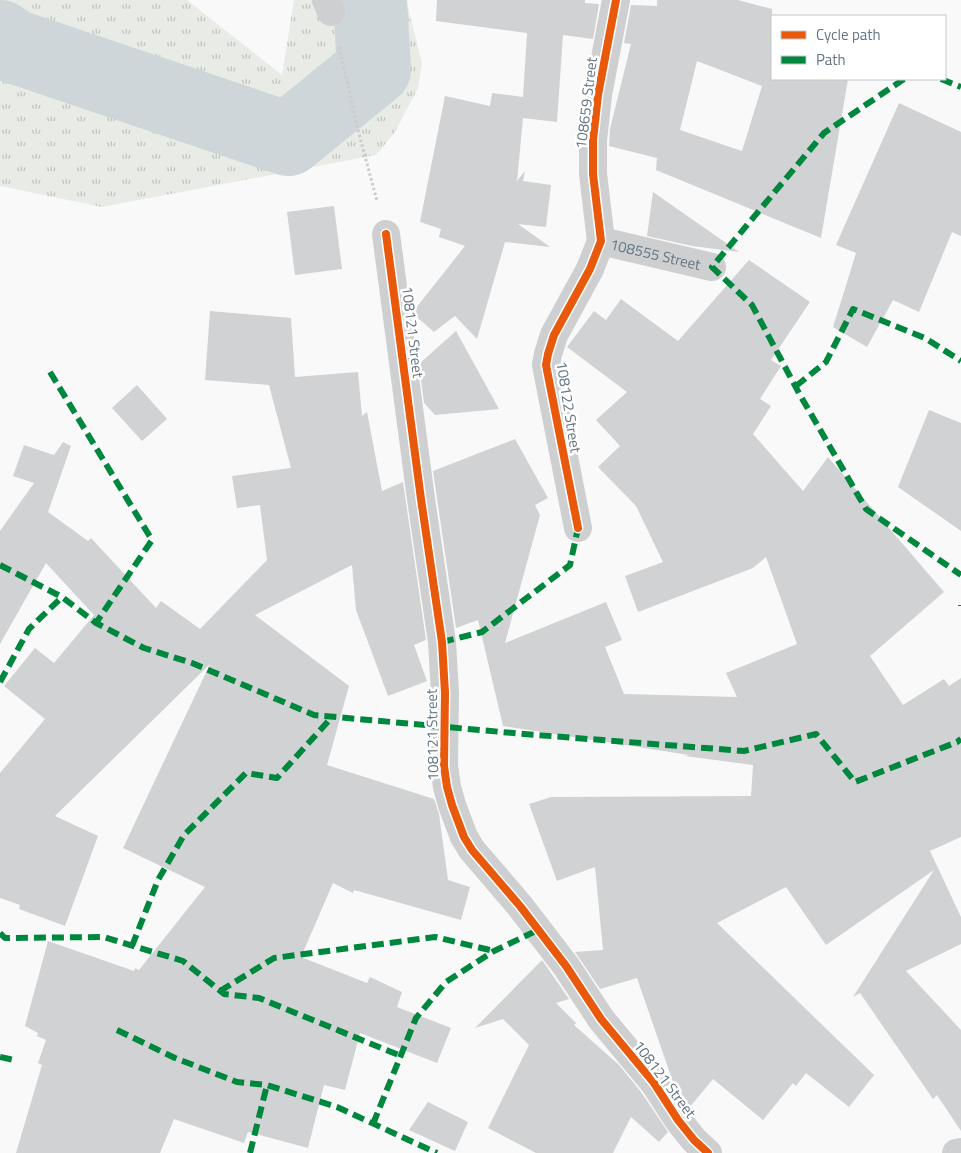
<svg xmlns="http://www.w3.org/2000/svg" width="961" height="1153" viewBox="0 0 961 1153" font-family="'Titillium Web',sans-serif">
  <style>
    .grass { fill: url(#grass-tufts) }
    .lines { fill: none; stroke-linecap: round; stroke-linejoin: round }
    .river { stroke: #ced6d9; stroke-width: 74 }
    .building { fill: #d0d2d3; fill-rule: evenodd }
    .path { stroke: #cbcccd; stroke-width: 3; stroke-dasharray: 2.5 2.5; stroke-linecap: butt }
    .minor { stroke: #cecfd0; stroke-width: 28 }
    .quiet { stroke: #00873e; stroke-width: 6; stroke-dasharray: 12 6; stroke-linecap: butt }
    .cycleway-casing { stroke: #fff; stroke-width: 11 }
    .cycleway { stroke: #e8590c; stroke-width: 8 }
    .labels { text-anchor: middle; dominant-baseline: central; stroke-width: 5; stroke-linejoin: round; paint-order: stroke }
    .street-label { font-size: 15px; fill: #657683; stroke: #fff }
  </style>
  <defs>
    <pattern id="grass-tufts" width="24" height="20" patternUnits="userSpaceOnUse" patternTransform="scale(1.25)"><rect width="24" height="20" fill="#e8ebe6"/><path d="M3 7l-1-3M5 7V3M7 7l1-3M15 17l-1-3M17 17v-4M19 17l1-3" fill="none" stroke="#c0c3c0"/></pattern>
  </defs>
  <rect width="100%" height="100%" fill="#f9f9f9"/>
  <!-- grass -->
  <polygon class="grass" points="0,0 187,0 282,75 294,0 406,0 422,63 418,88 395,132 376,155 102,207 0,186"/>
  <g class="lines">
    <!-- river -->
    <polyline class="river" points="0,37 13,46 288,139 374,69 370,0"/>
  </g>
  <!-- building -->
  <g class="building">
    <polygon points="437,0 585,0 585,3 599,4 593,39 563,35 557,122 523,118 517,181 525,171 523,181 551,185 546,227 518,224 550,247 505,242 477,339 455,316 434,332 412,313 465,246 439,237 441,229 420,222 445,96 490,106 492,93 523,97 527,33 436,21"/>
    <path d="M657,0h81l34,9v70h76l-27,159 -165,-68 1,-12 -48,-12 1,-17 21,-85 -7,-1 7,-38 26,1zM697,61l65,25 -20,65 -62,-21z"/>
    <polygon points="899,103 961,132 961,236 952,232 919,312 893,300 867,347 833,327 856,253 836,245"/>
    <polygon points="653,192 739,252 692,246 647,236"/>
    <polygon points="334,206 342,269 295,275 287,212"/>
    <polygon points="749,260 810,302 771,360 781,366 760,399 771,406 753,434 803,491 828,457 944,592 870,656 903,705 944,679 949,686 961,678 961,837 930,851 961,917 961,944 906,971 961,1030 961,1131 937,1095 933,1099 860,993 853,997 934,870 826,945 786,887 717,923 874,1075 849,1107 806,1073 796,1086 793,1083 763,1120 713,1079 689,1108 674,1085 637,978 600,989 575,952 603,950 595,867 557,881 529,804 551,797 751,796 753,765 685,756 689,755 503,726 478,620 456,628 433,471 515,439 548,498 535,505 540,515 505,643 606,602 622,640 605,647 624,694 737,697 726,673 797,644 766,557 753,568 638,612 625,576 663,562 636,506 598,467 620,446 596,420 627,392 567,347 594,311 606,320 621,299 678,341"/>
    <polygon points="210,311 291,318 295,377 358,372 362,416 367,412 382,491 403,482 426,640 414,645 427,681 388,696 356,610 352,565 255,615 349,686 327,765 434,799 439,814 448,880 470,887 461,920 354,890 353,893 333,883 301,957 367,983 370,977 402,992 397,1007 451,1028 437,1063 360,1033 345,1090 324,1085 308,1148 248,1132 244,1143 174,1119 160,1153 16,1153 42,1065 38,1063 46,1040 37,1036 38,1033 25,1026 48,941 134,971 135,968 139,970 205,887 123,848 210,664 55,816 98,836 65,926 19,909 20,905 0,898 0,773 45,719 4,686 35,648 54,663 94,615 46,563 0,644 0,531 34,483 13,476 24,445 54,455 63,442 71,446 48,512 88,541 91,538 156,608 161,601 200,629 267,560 260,505 237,508 232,476 291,468 269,385 205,380"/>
    <polygon points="456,331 499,409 435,415 424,403 419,364"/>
    <polygon points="137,385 167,419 142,441 112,408"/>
    <polygon points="929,410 961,423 961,531 898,487"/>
    <polygon points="542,960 569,999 556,1003 576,1023 574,1025 619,1065 641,1092 668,1132 659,1142 631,1117 613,1153 536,1153 488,1128 529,1045 503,1019 475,1028"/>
    <polygon points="428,1102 468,1122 455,1151 409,1130"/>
  </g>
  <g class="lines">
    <!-- path -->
    <polyline class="path" points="339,47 358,130 377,201"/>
    <!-- minor -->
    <g class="minor">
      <polyline points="326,0 331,12"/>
      <polyline points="386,234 421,499 442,642 445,693 444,766 447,787 452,805 464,837 472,850 520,906 566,966 601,1019 654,1083 678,1120 694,1140 708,1153"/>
      <path id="s1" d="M601,241l111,26"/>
      <polyline points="578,528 546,365 548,354 554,335 590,269 601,241 593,174 593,140 598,95 616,0"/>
      <polyline points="956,1153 961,1152"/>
    </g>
    <!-- quiet -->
    <g class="quiet">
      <polyline points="904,79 824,133 712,267 752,305 800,395 866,509 961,575"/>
      <polyline points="941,79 961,87"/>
      <polyline points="50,372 152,540 96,623"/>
      <polyline points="796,386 826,362 853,309 925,338 961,361"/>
      <polyline points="0,565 62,597 96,623 144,648 192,663 314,715 524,734 744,751 816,734 855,782 957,742 961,739"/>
      <polyline points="961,605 961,606"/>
      <polyline points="442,642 482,632 570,565 578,528"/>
      <polyline points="0,682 29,629 62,597"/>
      <polyline points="0,933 5,938 104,937 183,961 224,994 259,998 401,1056"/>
      <polyline points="132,946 158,880 184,835 246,773 277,778 332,717"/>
      <polyline points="220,991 274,958 435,937 494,951"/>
      <polyline points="117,1030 175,1058 237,1082 267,1085 337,1107 437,1153"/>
      <polyline points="0,1057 14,1060"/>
      <polyline points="373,1124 416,1018 446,982 494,951 538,930"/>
      <polyline points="250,1153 267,1085"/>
    </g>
    <defs>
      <g id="cycleway">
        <polyline points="386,234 421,499 442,642 445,693 444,766 447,787 452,805 464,837 472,850 520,906 566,966 601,1019 654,1083 678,1120 694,1140 708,1153"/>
        <polyline points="578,528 546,365 548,354 554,335 590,269 601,241 593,174 593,140 598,95 616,0"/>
      </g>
    </defs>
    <!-- cycleway casing -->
    <use href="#cycleway" class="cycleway-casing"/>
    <!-- cycleway -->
    <use href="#cycleway" class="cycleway"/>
  </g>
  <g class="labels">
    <!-- street labels -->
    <g class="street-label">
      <text transform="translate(586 103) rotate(-83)">108659 Street</text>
      <text stroke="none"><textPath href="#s1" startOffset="56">108555 Street</textPath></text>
      <text transform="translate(413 332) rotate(83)">108121 Street</text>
      <text transform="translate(569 407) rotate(81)">108122 Street</text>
      <text transform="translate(432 735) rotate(-91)">108121 Street</text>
      <text transform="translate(665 1079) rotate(53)">108121 Street</text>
    </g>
  </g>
  <!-- legend -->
  <rect x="771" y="15" width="175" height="65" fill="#ffffff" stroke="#c1c8cd"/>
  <rect x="781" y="31" width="25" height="8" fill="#e8590c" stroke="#c1c8cd"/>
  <text x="816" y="40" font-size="15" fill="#657683">Cycle path</text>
  <rect x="781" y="56" width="25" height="8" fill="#00873e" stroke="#c1c8cd"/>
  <text x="816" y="65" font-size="15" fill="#657683">Path</text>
</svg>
